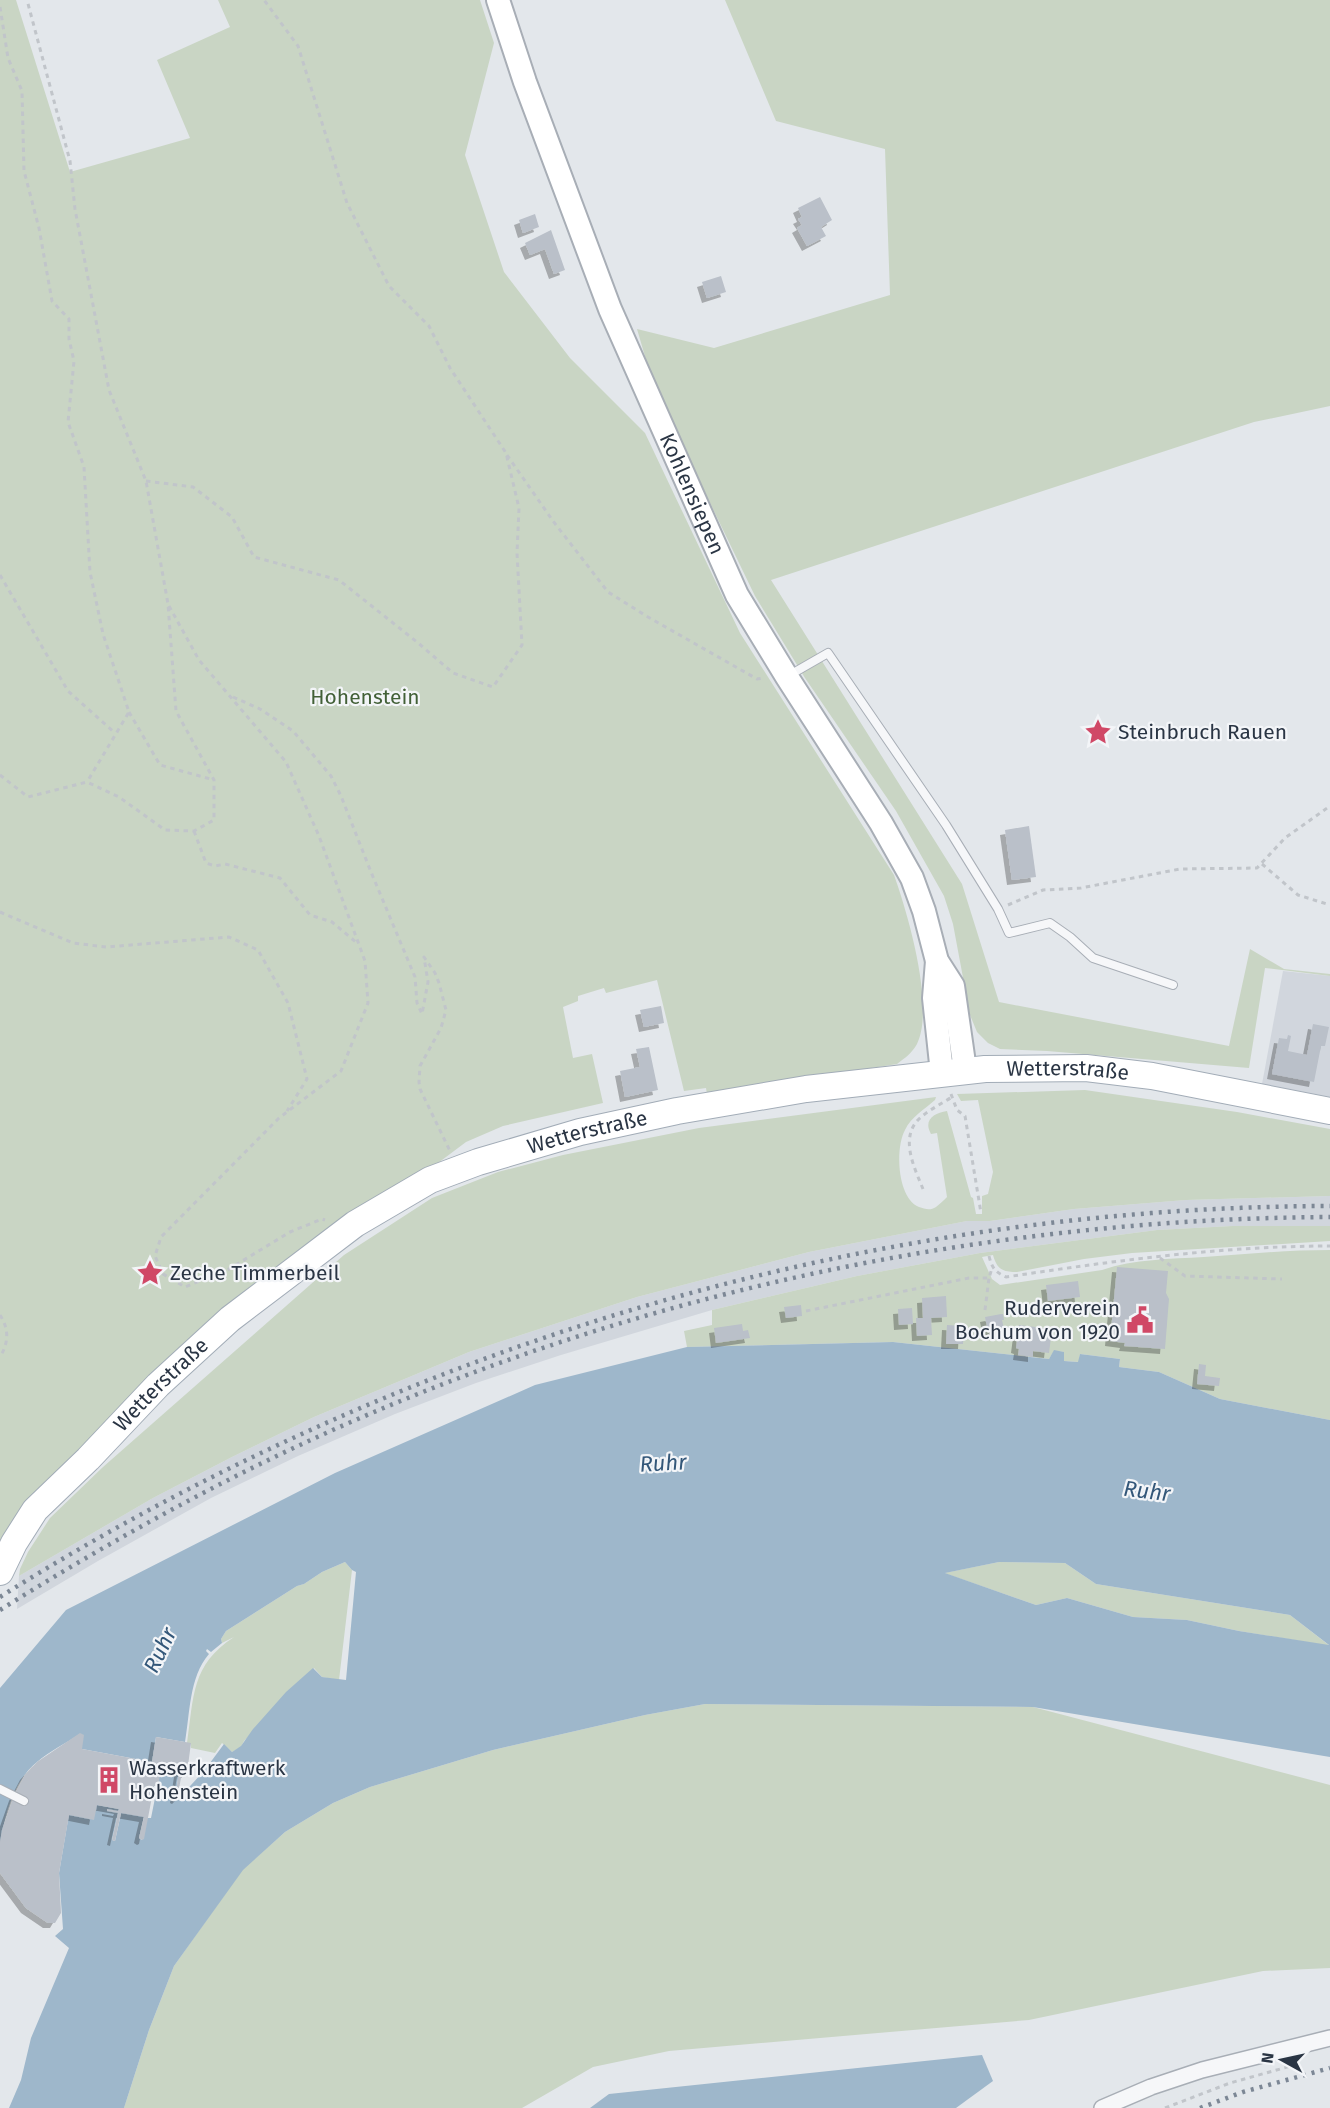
<svg xmlns="http://www.w3.org/2000/svg" width="1330" height="2108" viewBox="0 0 1330 2108" font-family="'Fira Sans',sans-serif">
  <style>
    .built { fill: #d1d6dd }
    .green { fill: #c9d5c4 }
    .water { fill: #9eb7cb; fill-rule: evenodd }
    .building { fill: #bac0c9; filter: url(#shadow) }
    .lines { fill: none; stroke-linecap: round; stroke-linejoin: round }
    .lane-casing { stroke: #a8aeb6; stroke-width: 10 }
    .street-casing { stroke: #a8aeb6; stroke-width: 18 }
    .secondary-casing { stroke: #a8aeb6; stroke-width: 26 }
    .primary-casing { stroke: #a2acb7; stroke-width: 28 }
    .path { stroke: #c1c5ca; stroke-width: 3; stroke-dasharray: 4.5 4.5; stroke-linecap: butt }
    .lane { stroke: #f6f7f9; stroke-width: 8 }
    .street { stroke: #f6f7f9; stroke-width: 15 }
    .secondary { stroke: #fff; stroke-width: 22 }
    .primary { stroke: #fff; stroke-width: 26 }
    .rail { stroke: #7c8795; stroke-width: 4.5; stroke-dasharray: 3 6; stroke-linecap: butt }
    .labels { text-anchor: middle; dominant-baseline: central; stroke-width: 4.5; stroke-linejoin: round; paint-order: stroke }
    .street-label { font-size: 21px; fill: #2a3544; stroke: #f3f5f8 }
    .park-label { font-size: 21px; fill: #426037; stroke: #f3f5f8 }
    .poi-label { font-size: 21px; fill: #2a3544; stroke: #f3f5f8; text-anchor: start }
    .water-label { font-size: 22px; font-style: italic; fill: #335779; stroke: #f3f5f8 }
  </style>
  <defs>
    <filter id="shadow"><feDropShadow dx="-5" dy="5" stdDeviation="0" flood-color="#0004"/></filter>
  </defs>
  <rect width="100%" height="100%" fill="#e3e7eb"/>
  <!-- built -->
  <g class="built">
    <polygon points="1283,971 1330,976 1330,1097 1262,1084"/>
    <polygon points="1330,1196 1330,1226 1232,1226 1157,1230 980,1253 857,1276 712,1310 561,1355 476,1383 395,1414 298,1456 211,1498 98,1561 17,1609 19,1576 153,1498 232,1457 314,1417 469,1352 637,1297 809,1252 967,1221 990,1221 1074,1209 1186,1200"/>
  </g>
  <!-- green -->
  <g class="green">
    <path d="M0,0h16l54,172 120,-34 -33,-78 73,-33 -12,-27h262l14,43 -29,112 39,117 66,86 75,75 95,200 154,242c14,39 41,132 23,169 -5,9 -12,14 -20,20l-190,30 -1,-6 -22,3 -27,-111 -51,13 -2,-5 -26,8v5l-15,6 10,51 19,-4 11,49 -100,23 -37,16 -28,21 -82,48 -182,142 -157,165 -17,29z"/>
    <polygon points="725,0 1330,0 1330,406 1254,422 771,580 962,884 999,1002 1229,1046 1250,949 1284,969 1330,974 1330,976 1265,968 1249,1068 1047,1051 1000,1049 988,1043 977,1032 970,1015 953,924 944,896 896,811 805,678 755,596 654,387 637,329 714,348 890,295 885,149 776,121"/>
    <path d="M1085,1090l152,22 93,17v67l-144,4 -112,9 -84,12h-23l-158,31 -172,45 -168,55 -155,65 -82,40 -79,41 -134,78 1,-7 8,-17 22,-34 53,-51 241,-212 88,-57 66,-26 65,-17 136,-27 237,-31 -1,3c-10,9 -24,17 -30,30 -10,18 -8,68 14,77 6,2 11,4 17,0 4,-3 8,-7 11,-10l-10,-64 -6,1c-8,-14 3,-21 16,-23l24,86 2,1 3,16h6v-18l6,-2 5,-22 -15,-72 -17,1 -4,-7z"/>
    <path d="M1232,1226h98v15l-198,12 -48,6 -67,13c-15,0 -20,-3 -24,-17l-11,2 10,22 8,6 102,-15c32,-11 69,-11 102,-13 42,-3 84,-7 126,-7v170l-110,-21 -61,-27 -40,-5 1,-8 -40,-5 -1,8 -15,-1v-9l-10,-1 -5,8 -156,-17 -206,5 -3,-16 28,-6v-15l145,-34 123,-23 177,-23z"/>
    <path d="M345,1562l7,8 -13,110 -17,-3 -8,-9 -70,73 -3,6 -9,5 -10,-9 -7,10 -24,-5v-4l-4,-1c7,-47 4,-78 47,-106l-12,6 -1,-4 5,-8 71,-45 7,-2 18,-12z"/>
    <polygon points="999,1562 1065,1563 1096,1584 1290,1615 1330,1646 1239,1631 1187,1620 1133,1617 1067,1598 1036,1605 944,1573"/>
    <polygon points="705,1704 1033,1707 1330,1785 1330,1968 1263,1971 1029,2020 669,2051 593,2067 522,2108 124,2108 149,2030 174,1966 242,1870 285,1832 333,1803 370,1787 493,1750 645,1715"/>
  </g>
  <!-- water -->
  <g class="water">
    <path d="M893,1342l156,17 5,-9 10,2v9l14,1 2,-8 40,5 -1,8 40,5 61,27 110,21v337l-297,-50 -328,-3 -60,11 -152,35 -123,37 -37,16 -48,29 -42,38 -69,96 -25,64 -25,78h-115l12,-28 10,-42 38,-90 -14,-12 8,-7 -4,-56 10,-59 28,-9 22,4 -7,31 3,1 7,-32 22,7 -5,22 3,2 5,-22h4l10,-50 18,4 -4,26 3,1 26,-28 20,-27 8,8 9,-6 12,-17 33,-37 27,-24 9,9 24,3 10,-108 -4,-2 -7,-8 -23,10 -18,12 -7,2 -71,45 -5,8 1,4 -11,9 -4,-3 -1,2 3,3c-20,23 -19,60 -24,88l-29,-5 -4,25 -70,-13 -2,-15c-14,9 -30,17 -43,28 -23,18 -32,53 -37,81v-155l66,-78 269,-137 200,-88 152,-38zM999,1562l66,1 31,21 194,31 39,30 -90,-14 -52,-11 -54,-3 -66,-19 -31,7 -91,-32z"/>
    <polygon points="982,2055 993,2081 956,2108 590,2108 609,2094"/>
  </g>
  <!-- building -->
  <g class="building">
    <polygon points="820,197 832,220 821,227 826,236 807,246 797,228 802,225 798,219 802,217 798,208"/>
    <polygon points="535,214 539,227 523,233 519,220"/>
    <polygon points="551,230 565,270 554,274 545,249 530,255 525,243"/>
    <polygon points="721,276 726,292 707,298 702,282"/>
    <polygon points="1029,826 1036,877 1012,880 1005,830"/>
    <polygon points="661,1006 664,1023 644,1027 640,1010"/>
    <polygon points="1313,1024 1329,1027 1325,1046 1321,1046 1314,1082 1272,1074 1279,1038 1287,1039 1288,1035 1291,1036 1288,1051 1307,1055"/>
    <polygon points="649,1047 658,1090 625,1097 620,1071 640,1067 636,1049"/>
    <polygon points="1117,1267 1168,1271 1166,1293 1169,1299 1165,1349 1124,1346 1125,1343 1110,1341"/>
    <polygon points="1078,1281 1080,1297 1048,1301 1046,1285"/>
    <polygon points="946,1296 947,1317 931,1318 932,1335 917,1336 916,1318 923,1318 922,1298"/>
    <polygon points="801,1305 802,1316 786,1318 784,1307"/>
    <polygon points="912,1308 913,1324 899,1325 898,1309"/>
    <polygon points="1001,1314 1003,1314 1004,1320 1002,1320 1004,1329 988,1332 985,1317"/>
    <polygon points="742,1324 743,1331 748,1330 750,1338 716,1343 714,1328"/>
    <polygon points="947,1325 964,1326 963,1344 946,1344"/>
    <polygon points="1019,1325 1052,1329 1049,1353 1033,1351 1033,1357 1018,1355 1019,1349 1016,1348"/>
    <polygon points="1199,1364 1206,1365 1205,1376 1220,1378 1219,1386 1197,1384"/>
    <polygon points="80,1733 84,1735 82,1749 152,1762 156,1737 191,1743 187,1773 182,1772 179,1789 186,1790 177,1799 175,1798 179,1772 161,1768 158,1786 154,1786 144,1839 142,1840 139,1838 144,1817 121,1813 115,1841 112,1840 118,1813 107,1811 107,1809 118,1811 119,1809 97,1805 94,1820 69,1815 59,1873 61,1913 55,1923 48,1923 26,1908 0,1873 0,1843 2,1830 14,1796 25,1775 37,1762"/>
  </g>
  <g class="lines">
    <defs>
      <g id="lane">
        <polyline points="788,676 828,653 946,825 998,909 1009,933 1050,923 1070,937 1093,958 1173,985"/>
        <polyline points="0,1789 24,1801"/>
      </g>
      <polyline id="street" points="1102,2108 1151,2087 1202,2070 1330,2038"/>
      <g id="secondary">
        <path id="s1" d="M498,0l27,82 85,227 127,286 50,82 94,146 31,55 12,33 13,50 16,25 12,84"/>
        <polyline points="937,961 934,998 942,1073"/>
      </g>
      <g id="primary">
        <path id="s2" d="M0,1572l14,-29 21,-33 53,-51 70,-74 72,-66 125,-95 75,-44 48,-18 102,-30 97,-21 129,-22 179,-20 101,-1 66,8 178,35"/>
      </g>
    </defs>
    <!-- lane casing -->
    <use href="#lane" class="lane-casing"/>
    <!-- street casing -->
    <use href="#street" class="street-casing"/>
    <!-- secondary casing -->
    <use href="#secondary" class="secondary-casing"/>
    <!-- primary casing -->
    <use href="#primary" class="primary-casing"/>
    <!-- path -->
    <g class="path">
      <polyline points="0,7 8,58 22,91 24,171 39,228 52,301 69,319 69,339 74,361 68,422 84,467 90,572 103,634 129,712 87,782"/>
      <polyline points="507,455 553,521 608,592 648,617 757,679 765,678"/>
      <polyline points="146,481 193,487 232,517 254,557 339,580 417,642 453,673 493,687 522,645 517,553 519,508 506,453 450,368 429,326 389,286 347,203 298,46 264,0"/>
      <polyline points="0,575 68,691 115,733"/>
      <polyline points="169,606 199,660 286,762 319,836 365,961 368,1003 341,1071 279,1118 161,1237 155,1256 163,1274 185,1287 229,1269 290,1232 322,1219 325,1220"/>
      <polyline points="233,697 260,709 293,731 331,776 341,796 371,872 415,977 417,1003 422,1014 428,982 424,957 435,973 439,983 446,1010 441,1028 420,1066 419,1082 420,1089 450,1151"/>
      <polyline points="129,712 160,765 214,780"/>
      <polyline points="0,775 28,797 87,782 119,797 165,830 194,831 214,820 214,780 176,711 168,604 146,481 109,390 75,209 70,161 27,0"/>
      <polyline points="194,831 206,863 215,866 225,864 280,878 310,915 332,922 357,943"/>
      <polyline points="1262,864 1298,895 1330,905"/>
      <polyline points="1008,905 1043,890 1081,888 1180,869 1257,868 1285,838 1330,806"/>
      <polyline points="0,912 73,943 106,947 229,937 258,950 288,1003 307,1079 287,1111"/>
      <polyline points="951,1094 957,1110 965,1116 981,1213"/>
      <path d="M923,1189c-9,-22 -24,-52 -3,-71 9,-8 21,-14 32,-21"/>
      <path d="M989,1256c3,12 6,16 17,21 107,-16 216,-31 324,-31"/>
      <polyline points="1160,1258 1185,1276 1282,1279"/>
      <polyline points="985,1310 989,1278"/>
      <polyline points="806,1311 969,1278 989,1278 992,1268"/>
      <path d="M0,1315c9,14 9,27 0,42"/>
      <polyline points="1165,2108 1230,2083 1291,2066"/>
    </g>
    <!-- lane -->
    <use href="#lane" class="lane"/>
    <!-- street -->
    <use href="#street" class="street"/>
    <!-- secondary -->
    <use href="#secondary" class="secondary"/>
    <!-- primary -->
    <use href="#primary" class="primary"/>
    <!-- rail -->
    <g class="rail">
      <path d="M0,1597c397,-250 860,-390 1330,-391"/>
      <path d="M0,1610c80,-50 162,-97 246,-139 333,-166 712,-252 1084,-254"/>
      <polyline points="1200,2108 1243,2092 1330,2068"/>
    </g>
  </g>
  <!-- icons -->
  <defs>
    <symbol id="sight-bare" viewBox="-9 -9 18 18"><path d="M0-6L1.8-2.2L6-1.7L2.9 1.2L3.7 5.4L0 3.3L-3.7 5.4L-2.9 1.2L-6-1.7L-1.8-2.2Z" fill="#d04866" stroke="#f3f5f8" stroke-width="2.5" paint-order="stroke"/></symbol>
    <symbol id="civic-bare" viewBox="-9 -9 18 18"><path d="M-.6-6.5H3V-4.5H.6V-3L4-1V1h2V6H-6V1h2V-1L-.6-3ZM-1.2 2.5V6h2.4V2.5Z" fill="#d04866" stroke="#f3f5f8" stroke-width="2.5" paint-order="stroke"/></symbol>
    <symbol id="building-bare" viewBox="-9 -9 18 18"><path d="M-4-6H4V6H1V3H-1V6H-4ZM-2.5-4.3h1.7v1.8h-1.7ZM.8-4.3h1.7v1.8H.8ZM-2.5-1h1.7V.8h-1.7ZM.8-1h1.7V.8H.8Z" fill="#d04866" stroke="#f3f5f8" stroke-width="2.5" paint-order="stroke"/></symbol>
  </defs>
  <g fill-rule="evenodd">
    <use href="#sight-bare" x="1079" y="713" width="38" height="38"/>
    <use href="#sight-bare" x="131" y="1254" width="38" height="38"/>
    <use href="#civic-bare" x="1121" y="1301" width="38" height="38"/>
    <use href="#building-bare" x="90" y="1761" width="38" height="38"/>
  </g>
  <g class="labels">
    <!-- street labels -->
    <g class="street-label">
      <text stroke="none"><textPath href="#s1" startOffset="531">Kohlensiepen</textPath></text>
      <text stroke="none"><textPath href="#s2" startOffset="1239">Wetterstraße</textPath></text>
      <text stroke="none"><textPath href="#s2" startOffset="753">Wetterstraße</textPath></text>
      <text stroke="none"><textPath href="#s2" startOffset="249">Wetterstraße</textPath></text>
    </g>
    <!-- park labels -->
    <g class="park-label">
      <text x="365" y="697">Hohenstein</text>
    </g>
    <!-- poi labels -->
    <g class="poi-label">
      <text x="1118" y="732">Steinbruch Rauen</text>
      <text x="170" y="1273">Zeche Timmerbeil</text>
      <text x="1120" y="1308" text-anchor="end">Ruderverein<tspan x="1120" dy="24">Bochum von 1920</tspan></text>
      <text x="129" y="1768">Wasserkraftwerk<tspan x="129" dy="24">Hohenstein</tspan></text>
    </g>
    <!-- water labels -->
    <g class="water-label">
      <text transform="translate(663 1463) rotate(-3)">Ruhr</text>
      <text transform="translate(1147 1491) rotate(7)">Ruhr</text>
      <text transform="translate(160 1650) rotate(-64)">Ruhr</text>
    </g>
  </g>
  <!-- north arrow -->
  <g transform="translate(1282 2060) rotate(278)" stroke="#f3f5f8" stroke-width="4.5" paint-order="stroke">
  <path d="M0-4.5L10 22L0 15L-10 22Z" fill="#2a3544"/>
  <text y="-9" font-size="16" font-weight="bold" text-anchor="middle" fill="#2a3544">N</text>
  </g>
</svg>
